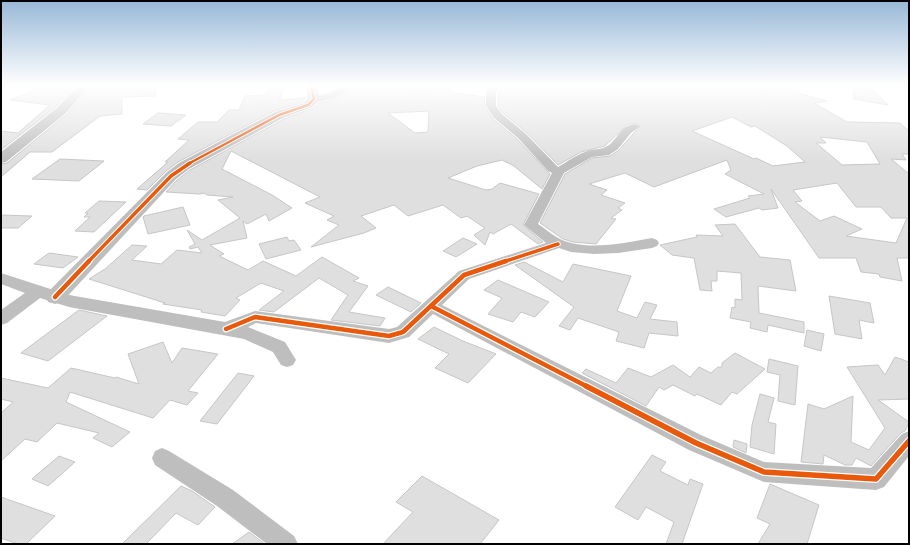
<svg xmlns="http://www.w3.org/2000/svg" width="910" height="545" viewBox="0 0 910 545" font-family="Barlow,sans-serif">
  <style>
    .building { fill: #dfdfdf; stroke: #c6c6c6; fill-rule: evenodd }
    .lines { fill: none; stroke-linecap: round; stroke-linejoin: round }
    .minor { fill: #bebebe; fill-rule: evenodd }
    .tertiary { fill: #bebebe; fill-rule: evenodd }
    .cycleway-far3-casing { stroke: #fff; stroke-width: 4 }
    .cycleway-far2-casing { stroke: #fff; stroke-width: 5.5 }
    .cycleway-far1-casing { stroke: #fff; stroke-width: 7 }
    .cycleway-casing { stroke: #fff; stroke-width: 8 }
    .cycleway-far3 { stroke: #e8590c; stroke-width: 2.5 }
    .cycleway-far2 { stroke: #e8590c; stroke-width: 3.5 }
    .cycleway-far1 { stroke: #e8590c; stroke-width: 4.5 }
    .cycleway { stroke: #e8590c; stroke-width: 5.5 }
  </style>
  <rect width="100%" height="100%" fill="#fff"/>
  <!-- building -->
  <g class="building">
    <polygon points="44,85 77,85 57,106 1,150 1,131 18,133 50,105 10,100 32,91 32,87"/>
    <polygon points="91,85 155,85 156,96 122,97 122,114 100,116 52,152 30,152 1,177 1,164 7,163 67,114"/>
    <polygon points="270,85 286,85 279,100 306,98 303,102 274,111 178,162 165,172 147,190 137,189 168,162 165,162 189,140 178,139 198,122 217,122 229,110 239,110 245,96 265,95"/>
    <path d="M357,85h55v3l42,-1 -3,5 33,5 1,10 8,12 24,20 33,35 -8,15 -28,-23 -12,-6 -25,6 -29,12 38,12 6,-1 8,-6 39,11 -16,31 20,17 -5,2 -27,-20 -18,10 -3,-2 -5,13 -11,-10 11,-7 -18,-12 -6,2 -18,-13 -35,11 -14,-11 -33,11 15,12 -12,5 -53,14 28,-22 -12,-5 7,-4 -29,-13 15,-6 -89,-46 -9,18 50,26 20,13 -23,13 -3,-7 -19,10 -4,-3 4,17 -37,7 14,9 -5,2 29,14 15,-9 33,15 26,-19 37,21 -6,3 15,5 -19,26 36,6 -5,8 -49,-6 17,-25 -29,-17 -45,34 -15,-2 25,-19 -23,-8 -25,15 4,2 -15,16 -24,-4 1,-2 -39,-6 2,-1 -76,-24 16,-10 27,-24 15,1 -15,14 29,4 16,-14 25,3 -4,-6 -8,2 -1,-2 6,-3 -8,-14 15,10 38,-22 -22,-18 15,-3 -26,-2 -3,-2 -4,1 -34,-2 11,-12 13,-10 94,-51 29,-11 6,-5 18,-4zM429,111l-1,21 -13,1 -27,-20z"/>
    <path d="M500,85h293l6,5 -2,3 30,8 -13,2 33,19 53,1 9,8v23h-7l4,6 -15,-1 18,15v84h-12l5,23 -22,-4 -1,-3 -18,-2 -5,-14h-37l-48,-69 7,19 -16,2 -3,-2 -33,9 -12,-8 36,-11 -2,-2 16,-2 -39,-20 6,-4 -4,-10 -73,27 -29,-14 -36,11 18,6 -6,5 24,8 -7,5 4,2 -11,8 5,1 -20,25 -23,-2 -10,-3 -23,-16 25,-49 27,-16 18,-2 9,-6 21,-24 -2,-2h-10l-23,22 -24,6 -23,13 -31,-32 -24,-20 -5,-7v-13zM732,117l19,10 4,-1 32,20 18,16 -32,4 -17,-8 -2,1 -62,-28zM820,137l47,5 13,22 -38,1 -26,-22h10zM837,183l19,24h25l10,11h16l-11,25 -50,-7 16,-7 -28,-13 -14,5 -25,-19 7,-1 -9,-11z"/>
    <polygon points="853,87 872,88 888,105 854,99"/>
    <polygon points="158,113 186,115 171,126 143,124"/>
    <polygon points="60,159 104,161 79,181 32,179"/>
    <polygon points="99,201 126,202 94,232 75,231 90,217 84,217 88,213 85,213"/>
    <polygon points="183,207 190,225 148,234 143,217 144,216"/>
    <polygon points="1,215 32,216 18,228 1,228"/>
    <polygon points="735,224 760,257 790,260 796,291 758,286 759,313 804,322 804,333 768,325 767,332 750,328 751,322 730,318 732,307 735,308 735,299 742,300 741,273 717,271 717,281 711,281 712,291 700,290 694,258 672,255 660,245 697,237 696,235 723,236 715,225"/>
    <polygon points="287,237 289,241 294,240 301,250 266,259 259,244"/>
    <polygon points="463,238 477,244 456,257 443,251"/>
    <polygon points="49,253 78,257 63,268 34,264"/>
    <polygon points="524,262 563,282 573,264 631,276 617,311 637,318 645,302 657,305 650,319 677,322 678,336 649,333 644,348 616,341 619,332 578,318 570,330 559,326 574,307 515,265"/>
    <polygon points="498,280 549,302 535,317 521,312 513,322 488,314 502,298 484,290"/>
    <polygon points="388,287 421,303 411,312 376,295"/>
    <polygon points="829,296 870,303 874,323 859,320 862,339 835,334"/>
    <polygon points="79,310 107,316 48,361 21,353"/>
    <polygon points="434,327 463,341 496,354 468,383 435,368 449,354 418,339"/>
    <polygon points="807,330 824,334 821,351 804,346"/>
    <polygon points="163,342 172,363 182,348 218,354 188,391 198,393 187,405 170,400 153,418 70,392 66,402 130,432 112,447 93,438 99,433 57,423 37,442 25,439 1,461 1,413 13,402 1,399 1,378 48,388 71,368 115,378 116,377 139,384 128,354"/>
    <polygon points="735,353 765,369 737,394 732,392 721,405 697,394 695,396 673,385 664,390 659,387 646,406 582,373 586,369 616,383 628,368 651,377 673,365 690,377 699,367 711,373 718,367 722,367 722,363"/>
    <polygon points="895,357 909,362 909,399 878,400 909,422 905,431 901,433 871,466 856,458 852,465 845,465 824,455 823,464 801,462 808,404 824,409 853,396 851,442 869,450 885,428 847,367 878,365 885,375"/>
    <polygon points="769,359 798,366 795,405 778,401 780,375 767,372"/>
    <polygon points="238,373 254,376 217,424 200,421"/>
    <polygon points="760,394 774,398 768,422 776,424 774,454 750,447 752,425"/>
    <polygon points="734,440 747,444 746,453 733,447"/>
    <polygon points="652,455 666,462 660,471 688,485 690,479 703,484 682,544 666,544 674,522 646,507 638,520 615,507"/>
    <polygon points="59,456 75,462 48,486 32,479"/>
    <polygon points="422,476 499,520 480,544 383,544 413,512 396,502"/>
    <polygon points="770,484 819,505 807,544 758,544 770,524 757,518"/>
    <polygon points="181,486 192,491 215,507 198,525 176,513 146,544 122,544"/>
    <polygon points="1,497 55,516 26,544 18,544 1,538"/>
    <polygon points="249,532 265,544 232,544"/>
  </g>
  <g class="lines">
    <!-- minor -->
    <g class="minor">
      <path d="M489,85h10l-3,8v13l6,8 24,20 32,33c9,-5 18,-12 27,-15 9,-4 16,-1 24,-7 9,-7 15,-24 29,-20l1,2 -8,6 -13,16 -9,6 -17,2 -28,16 -26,51c8,5 15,12 24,16 27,11 62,3 90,-2l5,2 2,3 -2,3 -5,2 -34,5 -24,1 -23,-2 -12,-4 -90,31 -27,26 261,131 61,26 107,6 31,-34 7,-3v25l-25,31 -8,3 -112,-8 -75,-32 -256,-136 -24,23 -20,6 -133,-20 -8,4 37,15 11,18 -3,5 -6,2 -6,-2 -8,-13 -29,-13 -175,-32 -29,-9 -33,25 -6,2v-15l24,-17 -24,-9v-11l68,22 156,27 30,-11 134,18 8,-2 62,-56 87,-28 -22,-18 28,-52 -4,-2 -30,-33 -24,-20 -8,-12v-13z"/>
      <polygon points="162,448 169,451 233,490 294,536 298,544 267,544 217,506 155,465 152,458 155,451"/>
    </g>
    <!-- tertiary -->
    <g class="tertiary">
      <polygon points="79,85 90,85 66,113 6,162 1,163 1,152 58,107"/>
      <polygon points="306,85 316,85 319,95 329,93 343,85 356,85 336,98 318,102 312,107 283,118 189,169 176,179 62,302 55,304 48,302 46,297 48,292 166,173 179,163 275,112 304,103 308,98"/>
    </g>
    <defs>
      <polyline id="cycleway-far3" points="188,164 279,115 308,105 314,99 311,85"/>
      <g id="cycleway-far2">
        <polyline points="88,262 171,176 190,163"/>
        <polyline points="503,262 558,244"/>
      </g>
      <g id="cycleway-far1">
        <polyline points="55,297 89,261"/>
        <polyline points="433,307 588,387"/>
        <polyline points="226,329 255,317 389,336 403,332 464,275 506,261"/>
      </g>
      <polyline id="cycleway" points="586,386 696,443 764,472 876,479 909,441"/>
    </defs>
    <!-- cycleway-far3 casing -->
    <use href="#cycleway-far3" class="cycleway-far3-casing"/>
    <!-- cycleway-far2 casing -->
    <use href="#cycleway-far2" class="cycleway-far2-casing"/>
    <!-- cycleway-far1 casing -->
    <use href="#cycleway-far1" class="cycleway-far1-casing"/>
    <!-- cycleway casing -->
    <use href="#cycleway" class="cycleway-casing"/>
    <!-- cycleway-far3 -->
    <use href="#cycleway-far3" class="cycleway-far3"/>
    <!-- cycleway-far2 -->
    <use href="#cycleway-far2" class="cycleway-far2"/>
    <!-- cycleway-far1 -->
    <use href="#cycleway-far1" class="cycleway-far1"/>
    <!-- cycleway -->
    <use href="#cycleway" class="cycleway"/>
  </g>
  <!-- sky -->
  <linearGradient id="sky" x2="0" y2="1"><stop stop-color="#97b8d7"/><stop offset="0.53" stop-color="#fff"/><stop offset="1" stop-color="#fff" stop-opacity="0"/></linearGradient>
  <rect width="910" height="161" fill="url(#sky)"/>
  <!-- border -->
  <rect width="910" height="545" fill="none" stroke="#000000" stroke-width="4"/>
</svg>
